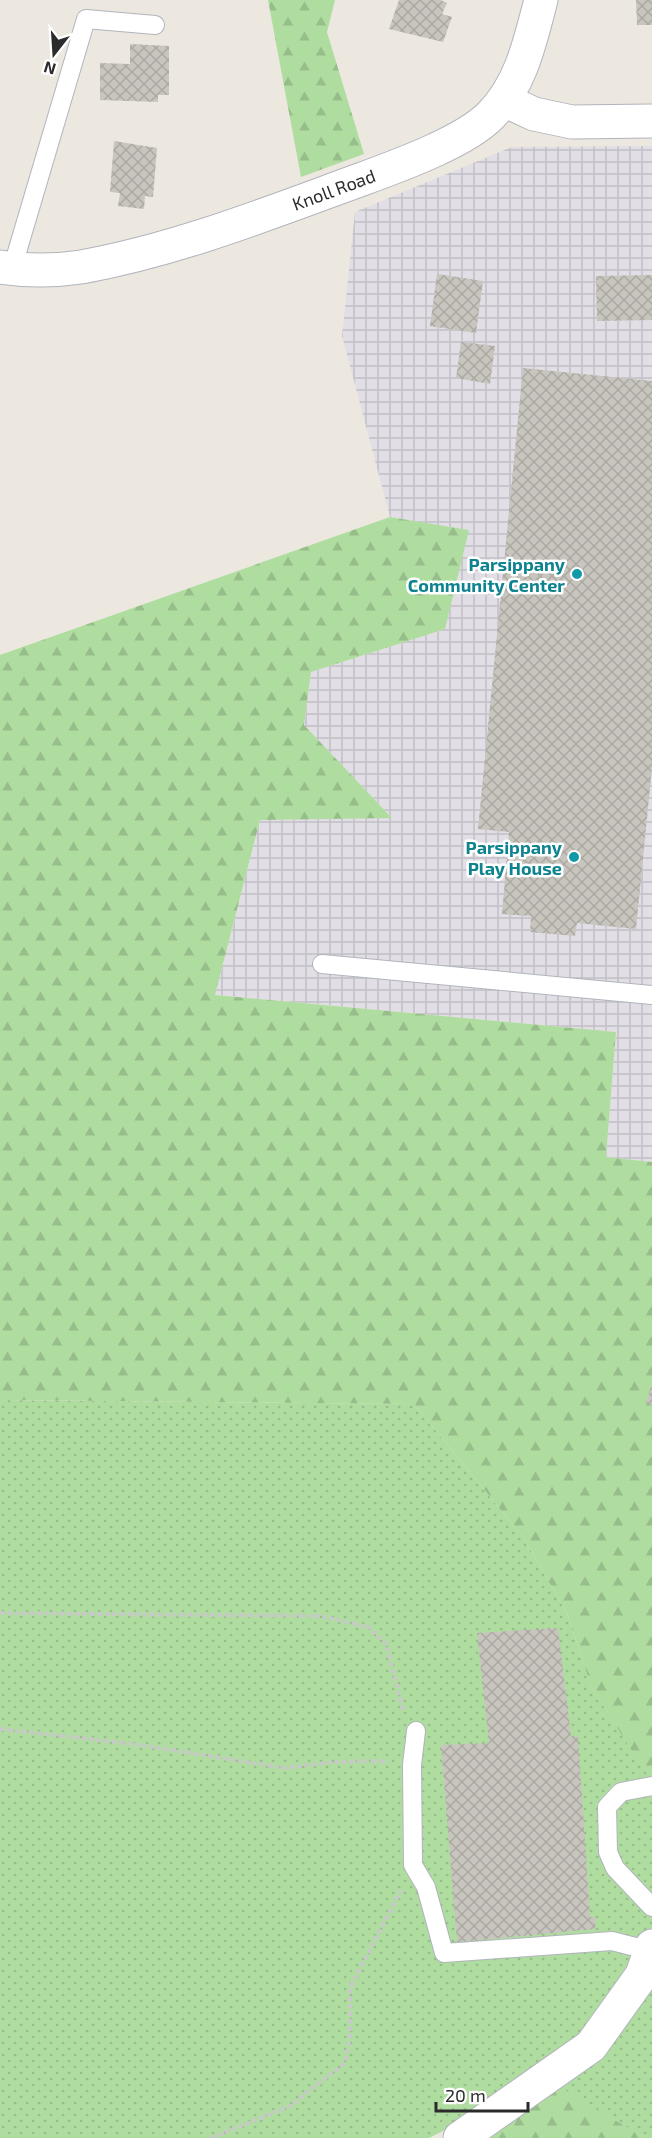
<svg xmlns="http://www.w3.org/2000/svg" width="652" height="2138" viewBox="0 0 652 2138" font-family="'Exo 2',sans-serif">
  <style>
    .industrial { fill: url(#industrial-grid) }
    .grass { fill: url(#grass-dots) }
    .forest { fill: url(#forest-firs) }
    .building { fill: url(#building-cross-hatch) }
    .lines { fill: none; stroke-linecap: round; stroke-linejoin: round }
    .lane-casing { stroke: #b2b4bd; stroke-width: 20 }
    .street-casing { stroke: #b2b4bd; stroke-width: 35 }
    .secondary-casing { stroke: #b2b4bd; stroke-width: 35 }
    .path { stroke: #c8c8c8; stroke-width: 4; stroke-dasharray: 4.5 3; stroke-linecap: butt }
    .lane { stroke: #fff; stroke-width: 18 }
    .street { stroke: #fff; stroke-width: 33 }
    .secondary { stroke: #fff; stroke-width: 33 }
    .culture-dot { fill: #0f9aa8; stroke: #fff; stroke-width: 2 }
    .labels { text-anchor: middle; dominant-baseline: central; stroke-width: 5; stroke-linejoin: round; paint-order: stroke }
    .street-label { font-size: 18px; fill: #2b2b2b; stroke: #fff }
    .culture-label { font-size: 18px; font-weight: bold; fill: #0d838f; stroke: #fff; text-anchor: end }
  </style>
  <defs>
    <pattern id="industrial-grid" width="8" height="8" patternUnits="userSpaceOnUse" patternTransform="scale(1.5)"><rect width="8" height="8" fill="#e1dfe5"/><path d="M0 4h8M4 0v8" fill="none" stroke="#c1c0c5"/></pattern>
    <pattern id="grass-dots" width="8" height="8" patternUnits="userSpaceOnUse" patternTransform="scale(1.5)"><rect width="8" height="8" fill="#afdda0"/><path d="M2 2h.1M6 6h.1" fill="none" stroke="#97be8a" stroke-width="1.8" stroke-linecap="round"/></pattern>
    <pattern id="forest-firs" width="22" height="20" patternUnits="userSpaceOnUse" patternTransform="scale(1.5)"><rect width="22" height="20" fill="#afdda0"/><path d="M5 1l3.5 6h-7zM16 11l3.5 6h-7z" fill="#97be8a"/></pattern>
    <pattern id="building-cross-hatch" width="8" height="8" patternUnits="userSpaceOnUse" patternTransform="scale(1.5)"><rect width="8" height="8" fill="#c8c4be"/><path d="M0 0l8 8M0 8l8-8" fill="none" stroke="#aca9a3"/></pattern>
  </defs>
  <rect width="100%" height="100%" fill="#ece8df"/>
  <!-- industrial -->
  <polygon class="industrial" points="652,146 652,1162 606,1157 616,1032 215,995 260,820 391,817 304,725 311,672 444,629 468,530 390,517 342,336 355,212 512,147"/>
  <!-- grass -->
  <polygon class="grass" points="0,1400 414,1404 523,1537 567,1613 591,1686 649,1777 652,1773 652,2138 645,2138 545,2079 429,2138 0,2138"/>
  <!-- forest -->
  <g class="forest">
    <polygon points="268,0 335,0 327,32 364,154 301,177"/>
    <polygon points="390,517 469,530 445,629 311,672 304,725 392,818 260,820 215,995 616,1032 606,1157 652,1162 652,1773 649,1778 591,1686 567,1613 523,1537 414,1404 0,1400 0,655"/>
    <polygon points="545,2078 645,2138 478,2138"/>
  </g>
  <!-- building -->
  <g class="building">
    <polygon points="399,0 441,0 447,3 442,14 452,17 443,42 389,29"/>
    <polygon points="636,0 652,0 652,25 637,25"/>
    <polygon points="130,44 169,46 169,95 158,95 158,102 100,100 100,63 130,64"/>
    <polygon points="114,141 157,148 153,197 145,196 144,209 118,206 120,193 110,192"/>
    <polygon points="437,274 483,281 476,333 430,326"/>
    <polygon points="652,275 652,320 597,321 596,276"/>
    <polygon points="461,342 495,346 490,384 456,378"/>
    <polygon points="523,368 652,381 652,767 636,929 577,923 575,936 530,932 531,916 502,914 509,832 478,829"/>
    <polygon points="651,1386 652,1386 652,1405 646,1403"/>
    <polygon points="558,1628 571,1737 578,1736 590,1917 596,1917 595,1929 457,1942 441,1745 489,1743 477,1633"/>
  </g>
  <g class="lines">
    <defs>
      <g id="lane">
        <polyline points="12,269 86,19 155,25"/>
        <polyline points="322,964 652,995"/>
        <polyline points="416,1731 412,1765 413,1865 426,1887 444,1953 612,1941 651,1951"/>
        <polyline points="652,1786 621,1792 607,1807 608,1852 615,1868 652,1907"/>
      </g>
      <polyline id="street" points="460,2138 591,2046 642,1975 652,1946"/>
      <g id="secondary">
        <polyline points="504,100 534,114 572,122 652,121"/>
        <path id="s1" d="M0,267c26,4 55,4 81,0 94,-17 183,-52 273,-85 38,-14 110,-39 137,-67 31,-32 39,-74 50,-115"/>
      </g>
    </defs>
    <!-- lane casing -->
    <use href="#lane" class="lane-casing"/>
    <!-- street casing -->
    <use href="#street" class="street-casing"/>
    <!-- secondary casing -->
    <use href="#secondary" class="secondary-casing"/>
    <!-- path -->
    <g class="path">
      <polyline points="0,1613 320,1616 368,1627 386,1644 403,1710"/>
      <polyline points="0,1729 133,1744 285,1768 334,1762 388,1761"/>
      <polyline points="211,2138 290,2106 345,2063 350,2036 350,1988 401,1890"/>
    </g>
    <!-- lane -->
    <use href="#lane" class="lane"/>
    <!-- street -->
    <use href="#street" class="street"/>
    <!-- secondary -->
    <use href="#secondary" class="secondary"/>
  </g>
  <!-- markers -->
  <g class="culture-dot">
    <circle cx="577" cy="574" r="6"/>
    <circle cx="574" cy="857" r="6"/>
  </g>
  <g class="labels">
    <!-- street labels -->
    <g class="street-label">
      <text stroke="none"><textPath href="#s1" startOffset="346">Knoll Road</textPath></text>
    </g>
    <!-- culture labels -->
    <g class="culture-label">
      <text x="565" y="564">Parsippany<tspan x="565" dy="21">Community Center</tspan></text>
      <text x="562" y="847">Parsippany<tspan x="562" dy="21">Play House</tspan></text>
    </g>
  </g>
  <!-- north arrow -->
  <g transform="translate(54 54) rotate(197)" stroke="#ffffff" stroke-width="4.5" paint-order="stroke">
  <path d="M0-4.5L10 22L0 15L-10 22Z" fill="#2b2b2b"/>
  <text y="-9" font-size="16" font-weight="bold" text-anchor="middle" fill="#2b2b2b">N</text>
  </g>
  <!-- scale -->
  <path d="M436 2102v9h92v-9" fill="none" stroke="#2b2b2b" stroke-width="3"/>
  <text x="445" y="2102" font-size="18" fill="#2b2b2b" stroke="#ffffff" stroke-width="4.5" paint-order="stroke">20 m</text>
</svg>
